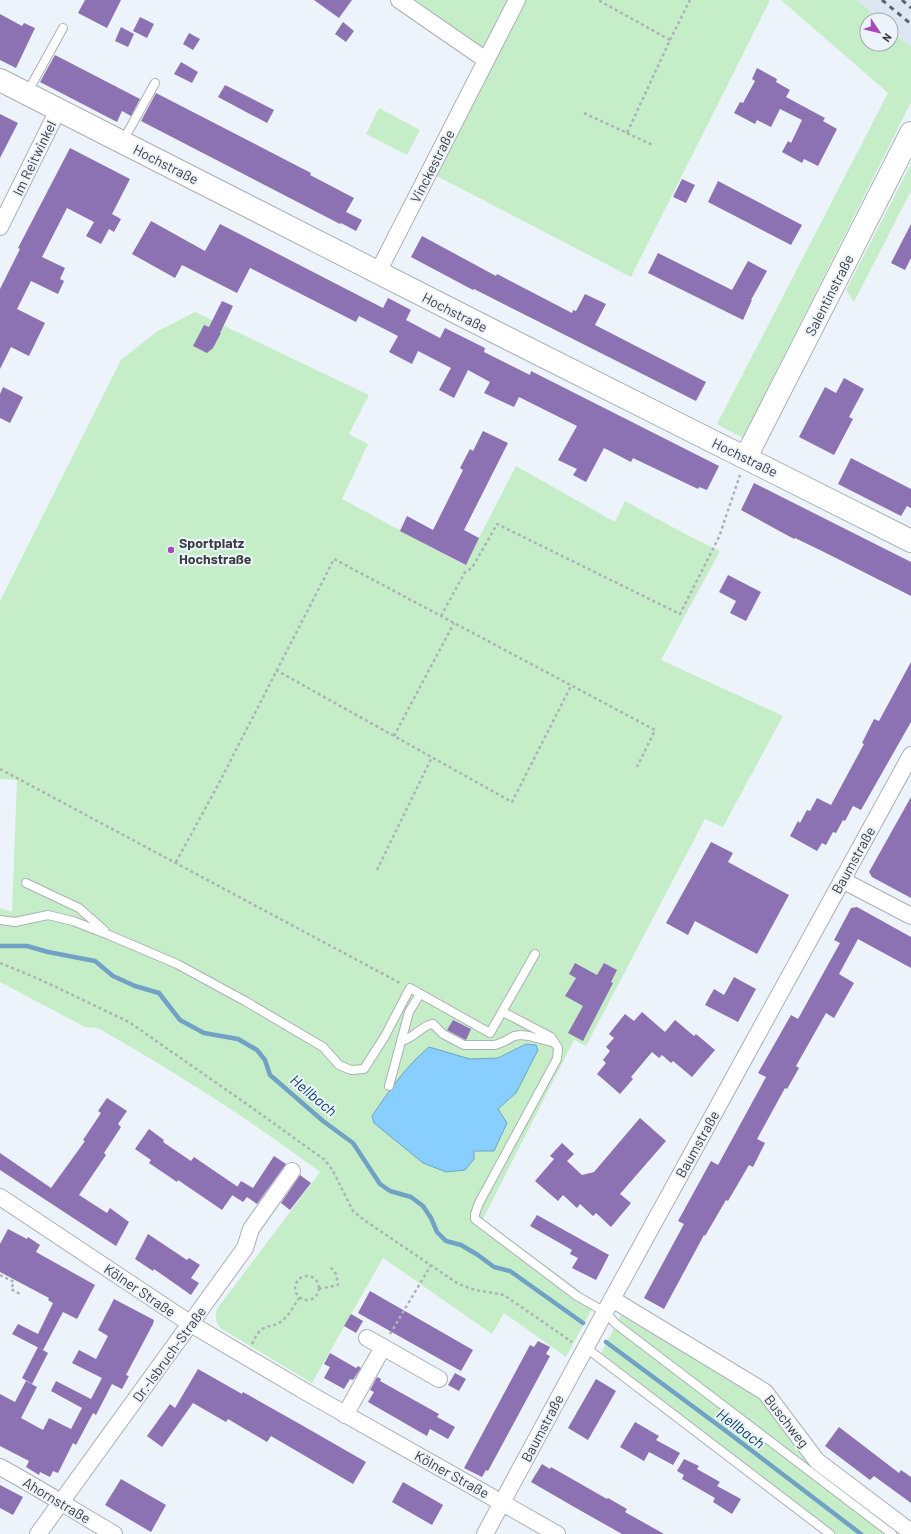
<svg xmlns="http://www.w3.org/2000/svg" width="911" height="1534" viewBox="0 0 911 1534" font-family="Barlow,sans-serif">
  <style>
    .built { fill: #dbe7f2 }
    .green { fill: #c5eec8 }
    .water { fill: #88cefe; stroke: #71a2c5 }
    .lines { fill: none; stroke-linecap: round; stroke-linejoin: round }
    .stream { stroke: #71a2c5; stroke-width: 4.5 }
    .building { fill: #8c72b2 }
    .lane-casing { stroke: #abb0b6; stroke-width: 10 }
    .street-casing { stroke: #abb0b6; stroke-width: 18 }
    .secondary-casing { stroke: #abb0b6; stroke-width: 24 }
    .path { stroke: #adb2b8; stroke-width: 2.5; stroke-dasharray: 3 3; stroke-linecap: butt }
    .lane { stroke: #fff; stroke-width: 8 }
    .street { stroke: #fff; stroke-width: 16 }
    .secondary { stroke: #fff; stroke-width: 22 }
    .rail { stroke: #5e6064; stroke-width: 3; stroke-dasharray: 5 5; stroke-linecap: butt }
    .poi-dot { fill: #a54bb7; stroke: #edf3fa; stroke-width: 1.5 }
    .labels { text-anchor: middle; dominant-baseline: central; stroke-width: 4; stroke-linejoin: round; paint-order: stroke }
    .street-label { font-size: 14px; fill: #3a3c3f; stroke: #edf3fa }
    .poi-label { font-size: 14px; font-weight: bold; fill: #3a3c3f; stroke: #edf3fa; text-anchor: start }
    .water-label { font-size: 15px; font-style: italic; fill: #094262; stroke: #edf3fa }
  </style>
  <rect width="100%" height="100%" fill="#edf3fa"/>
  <!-- built -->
  <polygon class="built" points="857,0 911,0 911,47 891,30 891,20 880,20"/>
  <!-- green -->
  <g class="green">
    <polygon points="399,0 770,0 631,277 429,172 486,60"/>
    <polygon points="781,0 857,0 880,20 867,20 867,44 891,44 891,30 911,47 911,102 743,438 717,424 888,93"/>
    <polygon points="379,108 420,130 407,155 366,134"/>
    <polygon points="911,164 911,191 854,302 846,290"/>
    <path d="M195,312l174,83 -20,39 19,10 -26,55 123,66 51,-99 99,56 10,-21 64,35 31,15 -59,109 122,56 -60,111 -18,-8 -119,227 -12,-6 -91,179 97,72 -5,8 17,10 -26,48 -62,-44 -12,21 -109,-76 -71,125 -90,-54c-7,-6 -7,-11 -5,-20l103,-137c-71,-53 -145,-100 -222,-144l-13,-1 -85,-45v-74l12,4 5,-132 -17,-1v-178l121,-241 35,-28z"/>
    <polygon points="621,1315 761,1400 811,1465 902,1534 824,1534 599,1357"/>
  </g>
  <!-- water -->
  <path class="water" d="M526,1044l10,1 2,5 -22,43 -18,16 9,14 -13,28h-20v8l-9,11 -19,2 -23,-9 -49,-40 -2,-7c17,-25 34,-50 57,-69l41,12 28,-1z"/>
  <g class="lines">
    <!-- stream -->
    <g class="stream">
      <polyline points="0,946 27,946 48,952 95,961 113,976 135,986 159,993 180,1020 204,1033 238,1039 257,1050 265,1060 270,1075 323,1121 353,1143 380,1184 390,1191 411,1197 423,1206 431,1218 437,1232 446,1241 461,1245 478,1255 494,1267 510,1271 583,1323"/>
      <polyline points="606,1342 726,1431 861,1534"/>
    </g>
  </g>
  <!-- building -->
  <g class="building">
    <polygon points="85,0 121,0 107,28 78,13"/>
    <polygon points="314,0 352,0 339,18"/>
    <polygon points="0,14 22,26 24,23 35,28 16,68 0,60"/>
    <polygon points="140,17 154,24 147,38 133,31"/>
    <polygon points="343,22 354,31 346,42 335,34"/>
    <polygon points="121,27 134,34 128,47 115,41"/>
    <polygon points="189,33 200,39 193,50 183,44"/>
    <polygon points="55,55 140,99 131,116 122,111 117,122 40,82"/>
    <polygon points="181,62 198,72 192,83 174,74"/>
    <polygon points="757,68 777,79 776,82 790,90 786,97 825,118 823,121 837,129 818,166 804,159 802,163 782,152 788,141 791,143 802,120 780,109 771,127 757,120 755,124 734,113 740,102 743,103 755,81 752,79"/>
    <polygon points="225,85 274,110 267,123 218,97"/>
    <polygon points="156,93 311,173 310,175 354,198 346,212 362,220 356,231 341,223 340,224 141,121"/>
    <polygon points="0,114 18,123 0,158"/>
    <polygon points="70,148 130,179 112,214 121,219 114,232 109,229 101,244 86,236 94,222 67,208 42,257 65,268 60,279 64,281 58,294 31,281 17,309 45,323 29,356 11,347 0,369 0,289 20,249 18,248"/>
    <polygon points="682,179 695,185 686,203 673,197"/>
    <polygon points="718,181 802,225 791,245 708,202"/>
    <polygon points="151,221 205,251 220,224 383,308 388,298 411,310 406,320 440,338 445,328 485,348 484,352 530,375 531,371 719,466 707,490 699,487 698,489 633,458 631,462 604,448 586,482 573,475 577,469 558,460 577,426 519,397 514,407 484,393 490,382 468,370 454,398 439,390 451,368 418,351 412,364 389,352 398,336 359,316 356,322 250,268 237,293 182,265 175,278 132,254"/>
    <polygon points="911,224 911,258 905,270 891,263"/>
    <polygon points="422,236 496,276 497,274 572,313 573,310 576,311 585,294 606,304 595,325 706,382 696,401 474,289 473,290 411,257"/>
    <polygon points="658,253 732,290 748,261 767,271 751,300 752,300 743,320 648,273"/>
    <polygon points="222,301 233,306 220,333 221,333 213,348 207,353 193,346 204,325 209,327"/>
    <polygon points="844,378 864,389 849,417 853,419 834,455 799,437 825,387 836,393"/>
    <polygon points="3,387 23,397 10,423 0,418 0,394"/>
    <polygon points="483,431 508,443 464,530 479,538 466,565 400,531 407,516 433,530 463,470 460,468 470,449 473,451"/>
    <polygon points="851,458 911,489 911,508 907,506 901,516 838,484"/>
    <polygon points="754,483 911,562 911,596 826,553 795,538 794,539 741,510"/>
    <polygon points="728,575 761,592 746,621 730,613 736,601 719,592"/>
    <polygon points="911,662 911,722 861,810 853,806 845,821 843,820 836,833 833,832 826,845 822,843 817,851 790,836 798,821 800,823 807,810 810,811 817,798 831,805 864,744 862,743 874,719 879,721"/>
    <polygon points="911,797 911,898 872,877 869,872"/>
    <polygon points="711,842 733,853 728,862 789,895 757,954 695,921 688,935 666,923"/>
    <polygon points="857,907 911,937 911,968 858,939 839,974 854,983 834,1018 826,1013 796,1066 799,1068 787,1089 785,1088 757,1139 765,1143 753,1167 749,1165 728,1201 726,1200 705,1236 704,1235 664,1309 644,1298 684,1224 678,1221 711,1161 718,1165 766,1077 758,1073 791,1015 798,1019 840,943 834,940 851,908"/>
    <polygon points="575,963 597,975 604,963 617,970 611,982 613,983 583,1041 568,1033 583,1006 565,996 576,978 569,974"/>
    <polygon points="734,977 756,989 738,1022 705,1005 714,989 724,995"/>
    <polygon points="642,1012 665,1032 675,1020 694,1036 696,1034 715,1050 692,1077 673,1061 671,1063 662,1055 659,1058 652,1052 631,1077 633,1079 620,1094 597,1074 606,1063 603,1060 610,1051 606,1047 614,1038 609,1034 625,1014 634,1021"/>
    <polygon points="453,1020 471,1029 466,1040 447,1030"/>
    <polygon points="107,1098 127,1111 118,1124 121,1127 104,1153 106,1155 79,1195 107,1213 110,1208 129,1222 116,1246 0,1170 0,1153 51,1188 85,1141 83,1140 101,1113 98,1111"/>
    <polygon points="640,1118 666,1141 620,1194 631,1203 611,1227 596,1213 593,1216 580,1204 577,1208 563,1195 558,1201 535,1181 554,1159 550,1156 562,1143 574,1154 567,1161 582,1175 594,1172"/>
    <polygon points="149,1129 164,1140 163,1142 191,1161 194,1157 238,1187 222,1210 178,1180 177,1182 149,1163 151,1160 135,1149"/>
    <polygon points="274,1156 286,1164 257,1204 247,1197 243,1202 232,1195 241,1181 253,1188"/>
    <polygon points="300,1175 311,1183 290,1210 281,1203"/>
    <polygon points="537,1215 609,1255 596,1280 572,1268 578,1258 570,1254 572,1250 530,1226"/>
    <polygon points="8,1229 27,1239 28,1237 40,1245 36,1252 95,1285 77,1319 63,1312 43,1350 12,1334 18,1324 38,1334 53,1303 48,1300 49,1298 0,1272 0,1244"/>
    <polygon points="148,1234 187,1260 189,1258 200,1265 191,1278 199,1283 191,1295 154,1269 153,1271 135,1259"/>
    <polygon points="370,1291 473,1350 461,1371 358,1313"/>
    <polygon points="114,1299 154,1320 153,1324 126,1375 129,1376 122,1389 112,1384 96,1415 93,1413 76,1445 73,1443 58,1473 53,1471 50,1477 40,1472 39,1475 26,1467 29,1461 0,1446 0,1394 15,1402 26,1381 37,1387 21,1418 43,1430 49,1418 71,1429 82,1408 51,1391 56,1381 91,1399 102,1378 72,1363 79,1350 96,1359 108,1336 98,1330"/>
    <polygon points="351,1314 363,1321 356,1333 344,1326"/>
    <polygon points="538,1341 550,1347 546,1354 550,1356 488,1471 486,1470 482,1477 464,1468 530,1345 534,1347"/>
    <polygon points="38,1347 48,1353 32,1384 22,1378"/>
    <polygon points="330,1353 356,1368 358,1366 361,1368 353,1380 350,1379 344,1389 324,1378 330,1367 324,1364"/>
    <polygon points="198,1369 242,1394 243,1392 298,1423 366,1462 353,1484 271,1436 267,1442 228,1419 226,1422 193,1403 162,1447 147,1436 170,1404 175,1408"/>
    <polygon points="455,1373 466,1379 459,1391 448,1385"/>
    <polygon points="377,1377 381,1379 380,1381 439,1414 437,1417 455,1427 448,1439 430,1429 427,1436 368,1402 374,1392 370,1390"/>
    <polygon points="596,1379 616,1391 588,1440 568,1428"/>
    <polygon points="635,1422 659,1436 656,1440 680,1453 673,1465 649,1452 644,1461 620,1447"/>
    <polygon points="839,1427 899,1473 901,1470 911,1477 911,1503 874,1476 870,1480 825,1446"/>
    <polygon points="684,1459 699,1466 697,1469 720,1482 717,1486 741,1499 732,1514 713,1502 715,1498 682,1479 684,1475 677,1471"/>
    <polygon points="542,1464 550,1469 551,1467 607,1499 608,1498 627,1509 625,1512 664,1534 622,1534 576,1508 531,1482"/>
    <polygon points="121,1479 166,1505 151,1532 105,1505"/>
    <polygon points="403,1482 443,1505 432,1525 392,1502"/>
    <polygon points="0,1485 23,1497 13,1515 0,1508"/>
  </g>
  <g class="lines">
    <defs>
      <g id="lane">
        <polyline points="27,93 63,28"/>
        <polyline points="123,141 155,83"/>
        <polyline points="26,883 79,908 104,930"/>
        <polyline points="0,920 15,922 48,915 73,921 109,935 177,964 245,1001 323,1047 339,1065 351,1070 364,1069 385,1036 410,988 490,1033 535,954"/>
        <polyline points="503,1012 551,1037 558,1048 557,1059 479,1203 475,1214 475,1219 577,1296 605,1312 616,1324 892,1534"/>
        <path d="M401,1041c13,-2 20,-16 32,-17l10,10 21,11h31l8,-3 11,-6 7,-1 8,1 26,7"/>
        <polyline points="389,1086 409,1012 420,994"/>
        <polyline points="585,1347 830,1534"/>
      </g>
      <g id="street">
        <polyline points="399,0 486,60"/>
        <polyline points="0,227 58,110"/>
        <polyline points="378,272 517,0"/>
        <polyline points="842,880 911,916"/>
        <polyline points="0,1197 191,1324 306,1392 557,1534"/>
        <polyline points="612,1299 765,1392 817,1461 911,1532"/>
        <polyline points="367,1338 439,1379"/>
        <polyline points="345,1415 383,1347"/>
        <path d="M0,1467c39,21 76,45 114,67"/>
        <polyline points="38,1534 245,1248 251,1229 292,1171"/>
        <polyline points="485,1534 612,1299 911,755"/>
      </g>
      <g id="secondary">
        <polyline points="0,80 505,337 911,541"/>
        <polyline points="746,457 911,133"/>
      </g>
    </defs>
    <!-- lane casing -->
    <use href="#lane" class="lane-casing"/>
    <!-- street casing -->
    <use href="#street" class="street-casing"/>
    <!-- secondary casing -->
    <use href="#secondary" class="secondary-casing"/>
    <!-- path -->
    <g class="path">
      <polyline points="670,40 690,0"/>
      <polyline points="584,113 627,133 670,40 598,0"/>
      <polyline points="627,133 653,145"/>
      <polyline points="441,616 465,572 472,568 497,524 680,614 719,537 740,475"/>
      <polyline points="276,670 512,802 571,686"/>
      <polyline points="394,736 454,623"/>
      <polyline points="0,769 400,983"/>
      <polyline points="176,862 218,785 334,559 655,730 637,767"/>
      <polyline points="377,870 432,757"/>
      <polyline points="0,963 39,979 129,1022 248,1105 325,1160 333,1171 353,1211 364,1220 457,1283 471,1289 504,1295 572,1342"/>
      <polyline points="0,1275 14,1282 11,1289 22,1295"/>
      <circle cx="307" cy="1288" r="12"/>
      <polyline points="319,1289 338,1285 336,1274 329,1265"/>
      <polyline points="390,1334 431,1265"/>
      <path d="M252,1344c3,-6 6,-13 12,-16 6,-3 12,-2 18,-7 7,-6 12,-15 17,-23"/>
    </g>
    <!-- lane -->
    <use href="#lane" class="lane"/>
    <!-- street -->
    <use href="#street" class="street"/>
    <!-- secondary -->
    <use href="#secondary" class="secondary"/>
    <!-- rail -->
    <g class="rail">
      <polyline points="882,0 911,24"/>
      <polyline points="902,0 911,8"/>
    </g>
  </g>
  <!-- markers -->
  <circle class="poi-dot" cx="171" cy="550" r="4"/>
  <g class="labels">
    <!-- street labels -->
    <g class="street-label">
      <text transform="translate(34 158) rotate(-64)">Im Reitwinkel</text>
      <text transform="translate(166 164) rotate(27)">Hochstraße</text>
      <text transform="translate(432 166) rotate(-63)">Vinckestraße</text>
      <text transform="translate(829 295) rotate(-63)">Salentinstraße</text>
      <text transform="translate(455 312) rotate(27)">Hochstraße</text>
      <text transform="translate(745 457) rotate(26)">Hochstraße</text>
      <text transform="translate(853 860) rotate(-61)">Baumstraße</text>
      <text transform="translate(697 1144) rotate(-61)">Baumstraße</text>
      <text transform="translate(140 1290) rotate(34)">Kölner Straße</text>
      <text transform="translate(169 1354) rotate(-54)">Dr.-Isbruch-Straße</text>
      <text transform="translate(787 1421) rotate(52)">Buschweg</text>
      <text transform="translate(542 1428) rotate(-62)">Baumstraße</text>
      <text transform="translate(452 1474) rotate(29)">Kölner Straße</text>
      <text transform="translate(57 1500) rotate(31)">Ahornstraße</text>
    </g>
    <!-- poi labels -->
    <g class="poi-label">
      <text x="179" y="542">Sportplatz<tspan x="179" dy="16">Hochstraße</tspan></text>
    </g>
    <!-- water labels -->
    <g class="water-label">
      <text transform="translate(314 1095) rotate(40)">Hellbach</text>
      <text transform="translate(741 1428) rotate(37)">Hellbach</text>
    </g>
  </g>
  <!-- north arrow -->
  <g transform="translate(879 32) rotate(125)"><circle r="19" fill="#edf3fa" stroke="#a5aaaf"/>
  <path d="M0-3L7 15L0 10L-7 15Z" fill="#a54bb7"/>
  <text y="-6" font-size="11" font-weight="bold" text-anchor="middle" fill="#3a3c3f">N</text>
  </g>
</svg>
